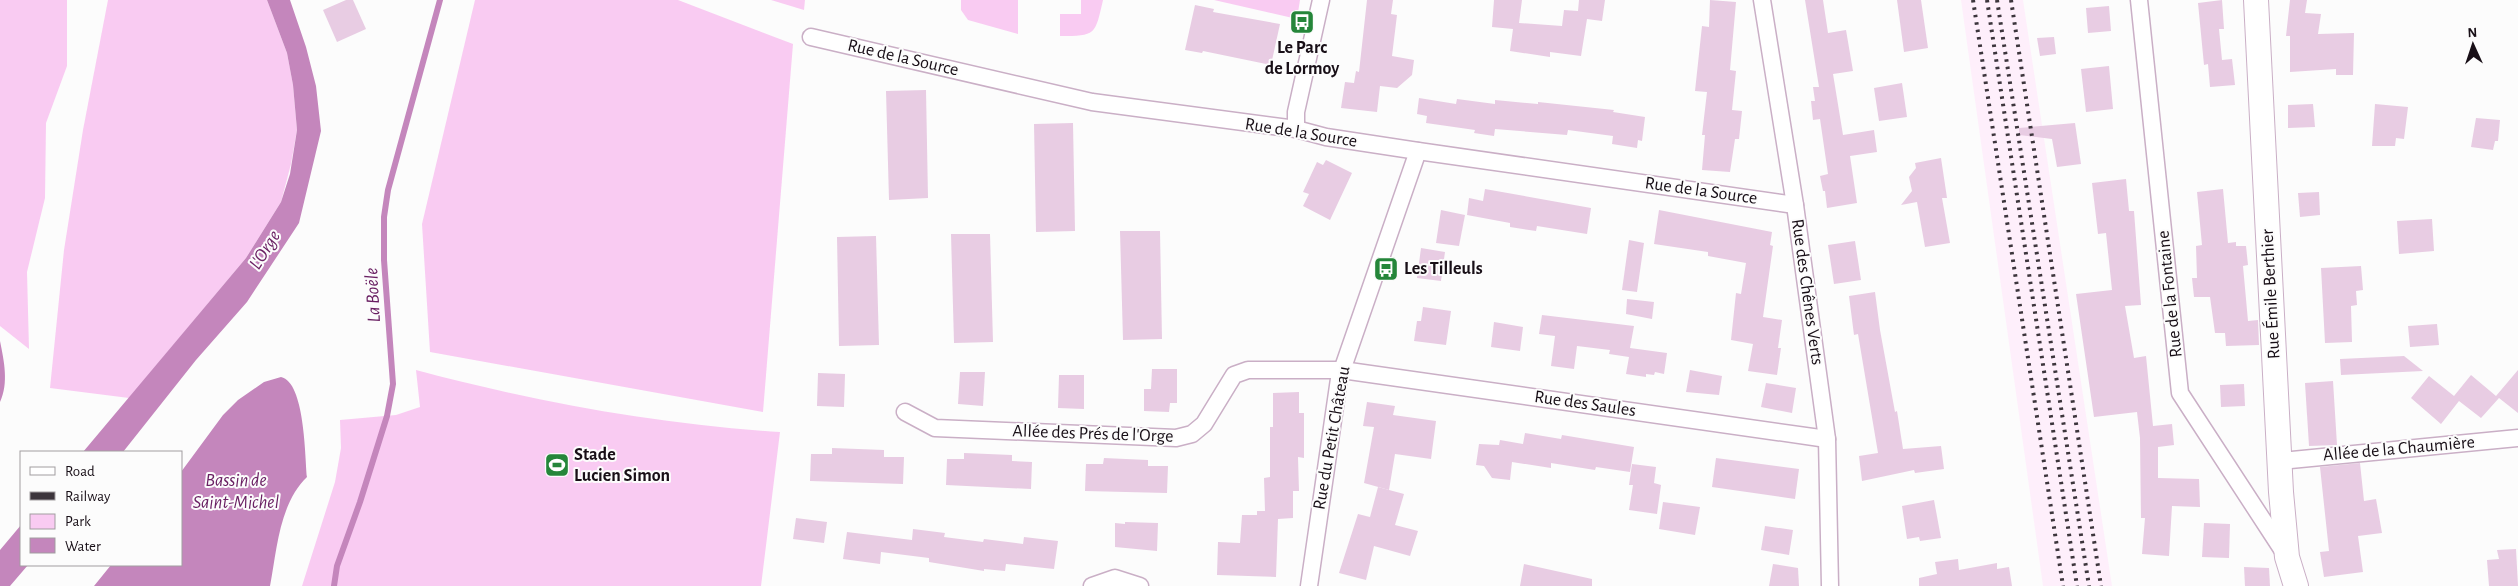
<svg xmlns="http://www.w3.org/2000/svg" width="2518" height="586" viewBox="0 0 2518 586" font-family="'Alegreya Sans',sans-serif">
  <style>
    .built { fill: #feeffb }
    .green { fill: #f9cbf2 }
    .water { fill: #c486bc }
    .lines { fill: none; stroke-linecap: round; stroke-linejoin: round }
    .stream { stroke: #c486bc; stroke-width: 6 }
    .building { fill: #e8cce3 }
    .street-casing { stroke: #caafc6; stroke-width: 19 }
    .secondary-casing { stroke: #caafc6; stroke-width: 26 }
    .street { stroke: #fff; stroke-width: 16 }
    .secondary { stroke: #fff; stroke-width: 24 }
    .rail { stroke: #3c353c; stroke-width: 4; stroke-dasharray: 2.5 5; stroke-linecap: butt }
    .labels { text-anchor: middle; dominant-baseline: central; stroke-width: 4; stroke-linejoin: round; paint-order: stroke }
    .poi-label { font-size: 18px; font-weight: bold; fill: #180f17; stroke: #fcfcfc; text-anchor: start }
    .street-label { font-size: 18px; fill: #180f17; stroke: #fcfcfc }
    .water-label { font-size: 19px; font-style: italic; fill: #6a2063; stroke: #fcfcfc }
  </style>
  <rect width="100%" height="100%" fill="#fcfcfc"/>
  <!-- built -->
  <polygon class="built" points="1961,0 2023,0 2112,586 2043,586"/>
  <!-- green -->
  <g class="green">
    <polygon points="0,0 67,0 67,66 46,123 45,198 27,272 29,349 0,326"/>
    <polygon points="108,0 267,0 287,53 293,85 297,130 291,164 281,202 246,258 129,398 50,388 64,250 83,130"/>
    <polygon points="475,0 678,0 793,44 763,412 430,352 422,224"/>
    <polygon points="771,0 805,0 804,10"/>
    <polygon points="961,0 1018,0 1018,34 968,20 961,10"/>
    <path d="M1081,0h22c-8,35 -7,36 -43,36v-22h21z"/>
    <polygon points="1214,0 1300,0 1297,19"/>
    <path d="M416,370c120,32 240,54 364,62l-19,154h-459l33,-104 6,-34 -1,-28 56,-5 24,-8z"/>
  </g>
  <!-- water -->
  <g class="water">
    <polygon points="267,0 290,0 306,47 316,86 321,131 299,223 247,302 196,360 123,452 83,452 246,258 281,202 290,174 297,130 293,85 287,53"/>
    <path d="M0,341c4,20 9,42 0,61z"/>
    <path d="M281,377c24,5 24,80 26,100 -28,27 -30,73 -37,109h-176l17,-21h70v-93l42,-57 15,-15 26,-18z"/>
    <polygon points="21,525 21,565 28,565 10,586 0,586 0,550"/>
  </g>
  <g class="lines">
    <!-- stream -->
    <polyline class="stream" points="334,586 337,566 360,502 387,416 393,384 384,260 384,217 388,190 440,0"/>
  </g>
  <!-- building -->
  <g class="building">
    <polygon points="346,0 353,0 366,29 337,42 323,10"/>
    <polygon points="1367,0 1393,0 1391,14 1397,15 1392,56 1414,60 1412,75 1397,88 1380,86 1377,112 1341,108 1345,82 1354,83 1356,71 1359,72"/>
    <polygon points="1494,0 1522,0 1519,23 1562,26 1564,10 1578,11 1579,0 1605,0 1602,21 1587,19 1581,56 1550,52 1550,57 1510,51 1513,29 1492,27"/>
    <polygon points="1710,0 1736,2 1730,70 1736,71 1732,110 1742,111 1739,139 1735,139 1730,172 1702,170 1705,135 1702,135 1707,92 1695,91 1702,26 1709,27"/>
    <polygon points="1805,0 1823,0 1828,33 1846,30 1853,71 1833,74 1843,135 1874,130 1877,152 1850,156 1857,203 1827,208 1825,191 1823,191 1820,176 1828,174 1820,119 1813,120 1811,101 1815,101 1813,87 1819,87"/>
    <polygon points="1897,0 1921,0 1928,48 1904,52"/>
    <polygon points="2222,0 2224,29 2219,29 2222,60 2232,59 2235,85 2210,87 2208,64 2204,65 2198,3"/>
    <polygon points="2290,0 2307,0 2305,13 2321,14 2318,34 2354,33 2353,75 2336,75 2336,69 2290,72 2290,36 2286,36"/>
    <polygon points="1195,5 1214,9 1213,12 1280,24 1271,65 1203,51 1202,53 1185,50"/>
    <polygon points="2109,6 2111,31 2088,33 2086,8"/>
    <polygon points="2054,37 2056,54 2040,56 2037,38"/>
    <polygon points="2109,66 2113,109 2086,112 2081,69"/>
    <polygon points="1902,83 1907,117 1879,121 1874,88"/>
    <polygon points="926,90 928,198 889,200 886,91"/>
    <polygon points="1419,98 1456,104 1457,99 1495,104 1495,100 1538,104 1538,102 1614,110 1613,112 1645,117 1642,141 1638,140 1637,148 1612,144 1613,136 1568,130 1567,135 1495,129 1494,136 1474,133 1475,130 1426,123 1427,116 1417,114"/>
    <polygon points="2313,104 2315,127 2288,128 2288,105"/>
    <polygon points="2375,104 2408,107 2404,139 2396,138 2395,146 2372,146"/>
    <polygon points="2476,118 2500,120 2498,141 2495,141 2493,150 2471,147"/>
    <polygon points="1073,123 1075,231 1036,232 1034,124"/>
    <polygon points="2075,123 2081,164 2057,167 2052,139 2019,135 2019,128"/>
    <polygon points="1941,158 1947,198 1942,198 1950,243 1925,247 1917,202 1901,205 1912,191 1909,177 1916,168 1915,163"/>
    <polygon points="1326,160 1352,173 1330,220 1303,206 1309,194 1303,192 1317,162 1323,165"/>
    <polygon points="2126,179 2129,211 2134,211 2141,305 2125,306 2134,358 2146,356 2153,426 2172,424 2174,445 2158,447 2158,478 2199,479 2200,507 2172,506 2169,556 2142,554 2145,518 2141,518 2140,438 2137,412 2094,417 2076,294 2112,290 2106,233 2098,234 2092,183"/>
    <polygon points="1485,189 1591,208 1587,234 1537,226 1536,231 1510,227 1510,223 1467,215 1469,198 1483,201"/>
    <polygon points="2223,189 2228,243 2236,242 2236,246 2246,246 2248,265 2243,266 2248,321 2258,320 2259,345 2226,346 2225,333 2215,333 2210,297 2194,297 2192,278 2197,278 2196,246 2202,245 2197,192"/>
    <polygon points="2319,192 2320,215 2300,217 2298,193"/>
    <polygon points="1441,210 1465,215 1459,246 1436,243"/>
    <polygon points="1659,210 1772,232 1770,245 1773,246 1763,317 1782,320 1778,348 1781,348 1777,375 1748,371 1753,344 1731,340 1736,293 1741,294 1746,263 1708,256 1708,252 1654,244"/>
    <polygon points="2432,219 2434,251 2399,254 2397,221"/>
    <polygon points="1120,231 1160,231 1162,339 1123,340"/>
    <polygon points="951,234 990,234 993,342 954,343"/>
    <polygon points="876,236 879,345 839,346 837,237"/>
    <polygon points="1629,240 1644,243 1637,292 1622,290"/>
    <polygon points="1855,241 1861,280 1834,284 1828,245"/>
    <polygon points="1421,248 1445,252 1441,281 1417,278"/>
    <polygon points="2361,266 2363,290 2356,291 2357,305 2351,306 2352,342 2325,343 2321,268"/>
    <polygon points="1875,292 1880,330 1895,412 1897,411 1903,449 1941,446 1944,469 1915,473 1914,470 1862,481 1859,456 1878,453 1858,334 1854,335 1849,296"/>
    <polygon points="1627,299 1654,302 1652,319 1626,314"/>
    <polygon points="1423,307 1451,311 1446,345 1414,341 1417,321 1421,321"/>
    <polygon points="1542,315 1634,326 1630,348 1667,353 1664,374 1655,372 1654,375 1646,374 1646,377 1626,374 1629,357 1609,354 1610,350 1577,346 1574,369 1551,366 1555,336 1539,334"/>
    <polygon points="1494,322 1523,327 1520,351 1491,347"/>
    <polygon points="2437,324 2439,345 2410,347 2408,326"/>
    <polygon points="2404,356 2423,371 2341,375 2340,359"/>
    <polygon points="1152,369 1177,369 1177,403 1170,403 1169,412 1144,411 1144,389 1151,389"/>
    <polygon points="1690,370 1722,376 1719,395 1686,392"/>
    <polygon points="2518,370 2518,413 2499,398 2481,418 2459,401 2441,424 2411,398 2429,376 2454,396 2471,375 2496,396"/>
    <polygon points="960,372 985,372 983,406 958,404"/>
    <polygon points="818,373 845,374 844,407 817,406"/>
    <polygon points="1059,375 1084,375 1084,409 1058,408"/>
    <polygon points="2333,381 2337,445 2309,446 2305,383"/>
    <polygon points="1766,383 1796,388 1792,413 1761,407"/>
    <polygon points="2244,384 2245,406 2221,407 2220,385"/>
    <polygon points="1299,392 1299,413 1304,413 1304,458 1298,457 1299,491 1293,491 1293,518 1278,519 1276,577 1217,575 1218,542 1240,543 1242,515 1257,515 1257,511 1265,511 1264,478 1270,477 1270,427 1273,427 1273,393"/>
    <polygon points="1367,402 1395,406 1393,415 1436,421 1431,459 1395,454 1389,490 1364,483 1374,427 1363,426"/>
    <polygon points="1525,433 1561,439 1562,435 1634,447 1630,472 1596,467 1595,470 1551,463 1551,468 1512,462 1510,480 1492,478 1484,466 1476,465 1479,444 1499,445 1500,440 1523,444"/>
    <polygon points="832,448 884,450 884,457 904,457 903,484 810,481 811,454 832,454"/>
    <polygon points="964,453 1012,455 1012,461 1032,462 1031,489 946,485 947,459 964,459"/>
    <polygon points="1104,458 1148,460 1148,466 1168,466 1167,493 1085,491 1086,464 1103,464"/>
    <polygon points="1716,458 1799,469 1795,499 1712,487"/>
    <polygon points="2360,463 2364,501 2376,499 2382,533 2358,536 2363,572 2324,577 2320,552 2329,551 2320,467"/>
    <polygon points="1632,464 1656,467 1654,483 1661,485 1657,514 1629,510 1633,485 1629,485"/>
    <polygon points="1378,487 1404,494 1395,525 1418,531 1410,556 1374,546 1366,580 1339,573 1358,514 1370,517"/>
    <polygon points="1934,500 1941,538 1920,541 1919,537 1907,539 1902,506"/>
    <polygon points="1663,502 1700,507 1695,535 1659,529"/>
    <polygon points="796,518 827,522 824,543 793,539"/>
    <polygon points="1125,522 1158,523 1157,551 1115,547 1115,523 1125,524"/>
    <polygon points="2204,523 2230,524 2229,558 2202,557"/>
    <polygon points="1765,526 1793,530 1789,555 1761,550"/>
    <polygon points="913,529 945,533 944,537 983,542 984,539 1023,544 1024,537 1058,541 1054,569 1006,564 1005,571 984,569 984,571 929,562 929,558 881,552 880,564 843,559 847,532 912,540"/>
    <polygon points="2516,549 2518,586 2489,586 2487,560 2499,559 2497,550"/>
    <polygon points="1958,559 1959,570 1997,563 1997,569 2009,567 2012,586 1919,586 1919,578 1937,574 1935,562"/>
    <polygon points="1524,564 1592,579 1592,586 1520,586"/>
    <polygon points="1773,564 1798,568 1799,586 1769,586"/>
    <polygon points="2244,567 2269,568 2270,586 2245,586"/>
  </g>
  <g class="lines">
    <defs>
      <g id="street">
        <polyline points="1762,0 1795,205 1827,439 1830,586"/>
        <polyline points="2139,0 2180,393 2285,554"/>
        <polyline points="811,37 1092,102 1296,129 1326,137 1418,151 1795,205"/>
        <polyline points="1296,129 1296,112 1321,0"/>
        <polyline points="905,412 935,428 1176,438 1192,434 1204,424 1234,375 1248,370 1342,370 1827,439"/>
        <polyline points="2280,461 2518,438"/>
        <polyline points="1092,586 1115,578 1140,586"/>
        <polyline points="1309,586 1339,379 1418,151"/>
      </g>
      <polyline id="secondary" points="2256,0 2281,492 2287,557 2296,586"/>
    </defs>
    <!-- street casing -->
    <use href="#street" class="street-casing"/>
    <!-- secondary casing -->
    <use href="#secondary" class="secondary-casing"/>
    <!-- street -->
    <use href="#street" class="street"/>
    <!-- secondary -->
    <use href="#secondary" class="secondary"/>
    <!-- rail -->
    <g class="rail">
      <polyline points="1973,0 2063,586"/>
      <polyline points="1987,0 2077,586"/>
      <polyline points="1997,0 2089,586"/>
      <polyline points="2011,0 2101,586"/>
    </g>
  </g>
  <!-- icons -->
  <defs>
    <symbol id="bus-square" viewBox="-11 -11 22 22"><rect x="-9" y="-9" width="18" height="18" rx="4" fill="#25863a" stroke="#fcfcfc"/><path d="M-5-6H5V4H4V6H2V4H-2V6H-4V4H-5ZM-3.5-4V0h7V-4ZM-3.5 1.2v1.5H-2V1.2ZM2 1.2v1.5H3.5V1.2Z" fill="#fff"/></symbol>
    <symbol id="stadium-square" viewBox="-11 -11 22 22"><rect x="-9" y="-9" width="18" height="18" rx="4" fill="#25863a" stroke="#fcfcfc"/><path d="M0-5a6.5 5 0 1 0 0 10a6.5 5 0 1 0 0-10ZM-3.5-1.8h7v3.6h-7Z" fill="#fff"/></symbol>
  </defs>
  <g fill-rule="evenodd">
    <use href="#bus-square" x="1288" y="8" width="28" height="28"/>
    <use href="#bus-square" x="1372" y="255" width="28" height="28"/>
    <use href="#stadium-square" x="543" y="451" width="28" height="28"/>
  </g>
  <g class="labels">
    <!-- poi labels -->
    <g class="poi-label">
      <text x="1302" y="48" text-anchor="middle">Le Parc<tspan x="1302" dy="21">de Lormoy</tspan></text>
      <text x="1404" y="269">Les Tilleuls</text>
      <text x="574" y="455">Stade<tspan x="574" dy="21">Lucien Simon</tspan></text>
    </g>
    <!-- street labels -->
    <g class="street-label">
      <text transform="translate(903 58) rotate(13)">Rue de la Source</text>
      <text transform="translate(1301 133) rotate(9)">Rue de la Source</text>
      <text transform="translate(1701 191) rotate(8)">Rue de la Source</text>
      <text transform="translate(1807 292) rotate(82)">Rue des Chênes Verts</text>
      <text transform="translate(2170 294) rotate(-96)">Rue de la Fontaine</text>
      <text transform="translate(2271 294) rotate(-93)">Rue Émile Berthier</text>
      <text transform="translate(1585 404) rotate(8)">Rue des Saules</text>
      <text transform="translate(1093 434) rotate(2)">Allée des Prés de l'Orge</text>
      <text transform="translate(1332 438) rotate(-80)">Rue du Petit Château</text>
      <text transform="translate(2399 449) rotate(-5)">Allée de la Chaumière</text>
    </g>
    <!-- water labels -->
    <g class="water-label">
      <text transform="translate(265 250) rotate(-58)">L'Orge</text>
      <text transform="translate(373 295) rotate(-93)">La Boële</text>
      <text x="236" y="480">Bassin de<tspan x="236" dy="22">Saint-Michel</tspan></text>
    </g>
  </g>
  <!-- legend -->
  <rect x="20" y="451" width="162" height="115" fill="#fcfcfc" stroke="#a19da0"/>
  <rect x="30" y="467" width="25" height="8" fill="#ffffff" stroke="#a19da0"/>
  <text x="65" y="476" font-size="15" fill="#180f17">Road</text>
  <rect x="30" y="492" width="25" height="8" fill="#3c353c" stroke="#a19da0"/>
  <text x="65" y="501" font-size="15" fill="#180f17">Railway</text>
  <rect x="30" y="514" width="25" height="15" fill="#f9cbf2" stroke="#a19da0"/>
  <text x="65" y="526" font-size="15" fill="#180f17">Park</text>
  <rect x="30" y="538" width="25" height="15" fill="#c486bc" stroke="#a19da0"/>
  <text x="65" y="551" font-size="15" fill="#180f17">Water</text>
  <!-- north arrow -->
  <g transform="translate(2473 45) rotate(357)" stroke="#fcfcfc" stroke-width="4" paint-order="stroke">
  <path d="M0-4L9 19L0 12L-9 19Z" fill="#180f17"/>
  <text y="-8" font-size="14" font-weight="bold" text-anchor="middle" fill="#180f17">N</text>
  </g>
</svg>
